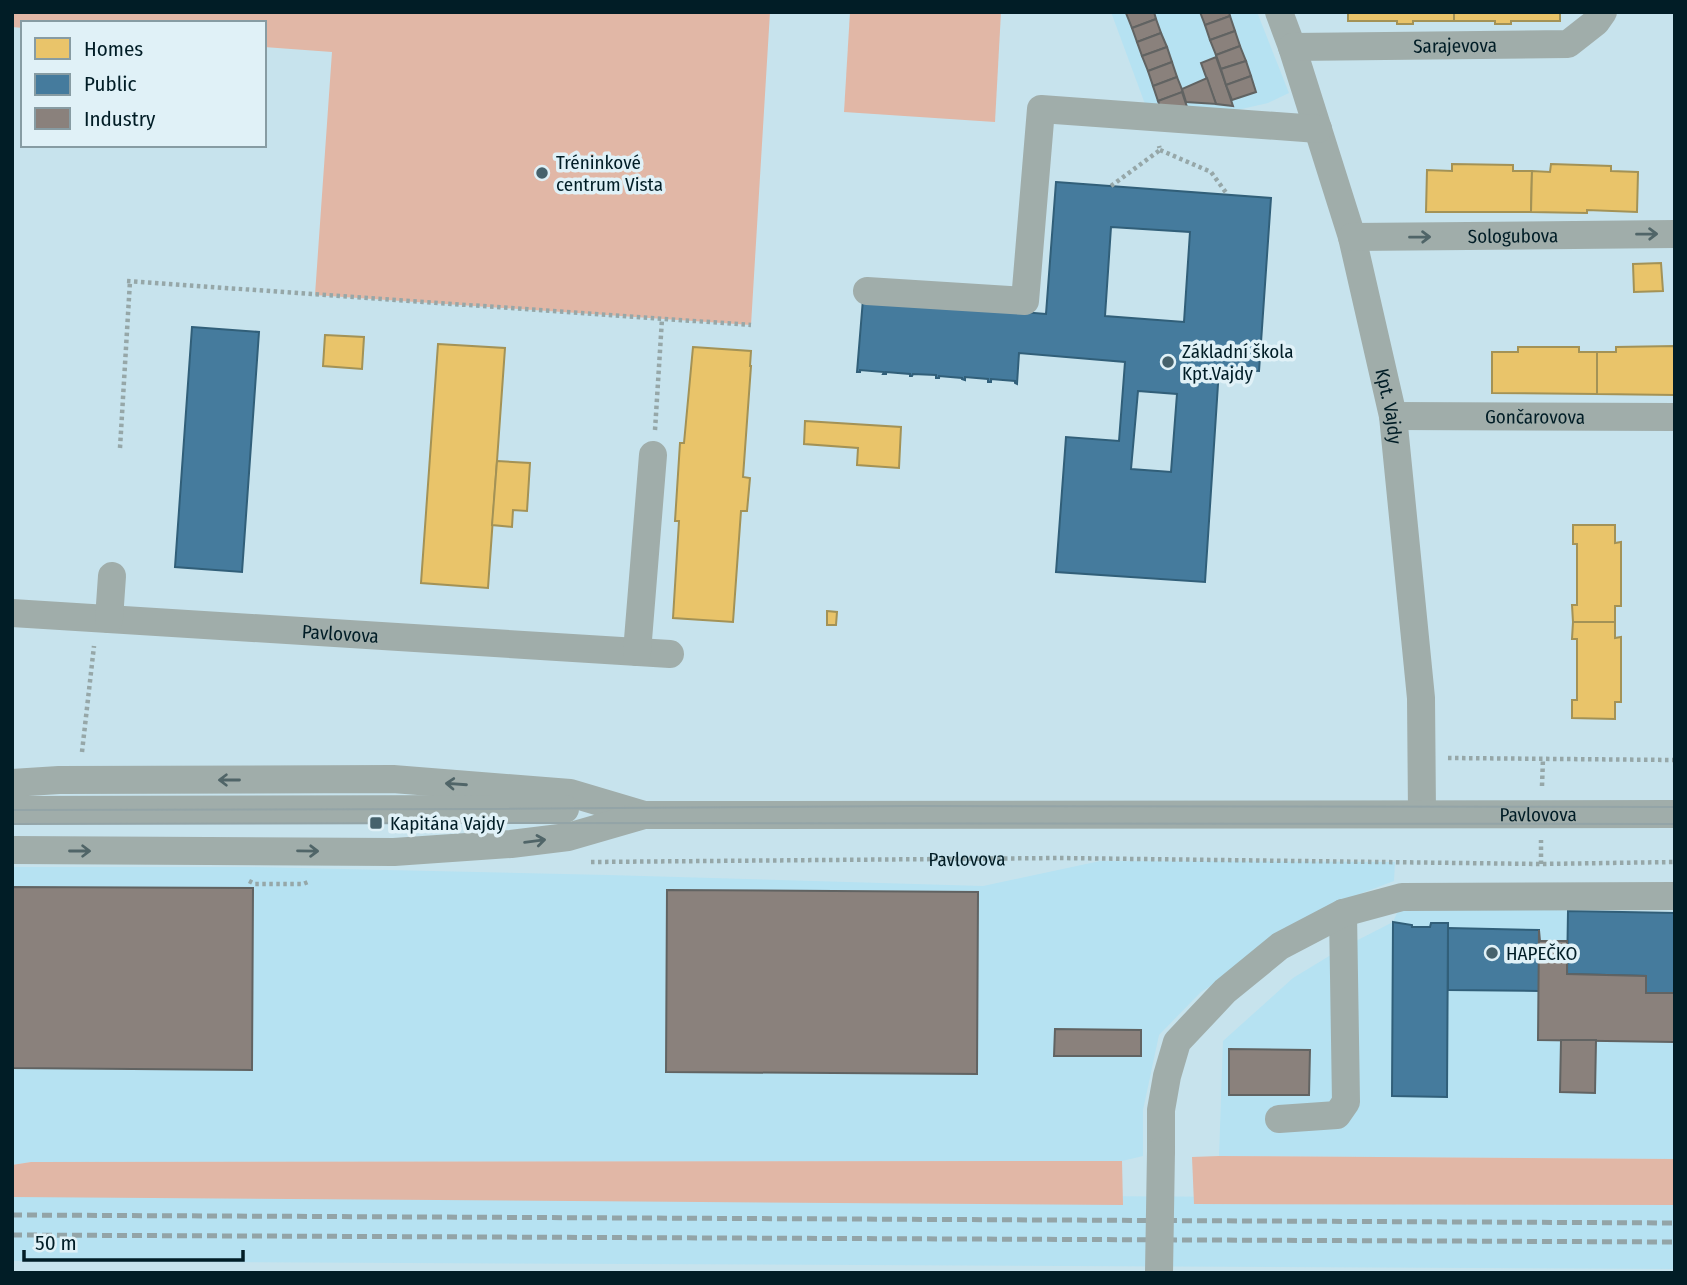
<svg xmlns="http://www.w3.org/2000/svg" width="1687" height="1285" viewBox="0 0 1687 1285" font-family="'Fira Sans Condensed',sans-serif">
  <style>
    .built { fill: #b6e2f2 }
    .green { fill: #e1b7a6 }
    .homes { fill: #e9c46a; stroke: #a39256; stroke-width: 2 }
    .public { fill: #457b9d; stroke: #315f79; stroke-width: 2; fill-rule: evenodd }
    .industry { fill: #8a817c; stroke: #616362; stroke-width: 2 }
    .lines { fill: none; stroke-linecap: round; stroke-linejoin: round }
    .path { stroke: #96a7a8; stroke-width: 4.5; stroke-dasharray: 3.5 3.5; stroke-linecap: butt }
    .minor { stroke: #a0adaa; stroke-width: 28 }
    .tram { stroke: #93a4a7; stroke-width: 2 }
    .rail { stroke: #93a4a7; stroke-width: 5; stroke-dasharray: 10 5; stroke-linecap: butt }
    .minor-bridge { stroke: #a0adaa; stroke-width: 28 }
    .oneway { stroke: #506568 }
    .poi-dot { fill: #46626c; stroke: #e0f1f7; stroke-width: 2.5 }
    .labels { text-anchor: middle; dominant-baseline: central; stroke-width: 7; stroke-linejoin: round; paint-order: stroke }
    .street-label { font-size: 19px; fill: #011d26; stroke: #e0f1f7 }
    .poi-label { font-size: 19px; fill: #011d26; stroke: #e0f1f7; text-anchor: start }
  </style>
  <rect width="100%" height="100%" fill="#c7e3ed"/>
  <!-- built -->
  <g class="built">
    <polygon points="1111,12 1257,12 1289,93 1268,103 1167,126 1145,104"/>
    <polygon points="1100,861 1395,862 1394,881 1349,898 1201,992 1159,1035 1143,1110 1143,1156 1122,1161 31,1162 12,1165 12,867 250,867 608,875 983,886"/>
    <polygon points="1400,906 1675,913 1675,1159 1219,1156 1223,1041 1293,978 1344,947 1393,922"/>
    <polygon points="12,1191 1675,1199 1675,1269 12,1261"/>
  </g>
  <!-- green -->
  <g class="green">
    <polygon points="12,12 770,12 751,325 315,295 332,52 264,47 264,23 23,23 23,28 12,27"/>
    <polygon points="850,12 1001,12 995,122 844,112"/>
    <polygon points="1219,1156 1675,1159 1675,1205 1194,1204 1192,1157"/>
    <polygon points="1122,1161 1123,1205 12,1197 12,1165 31,1162"/>
  </g>
  <!-- homes -->
  <g class="homes">
    <polygon points="1348,12 1454,12 1454,21 1413,21 1413,24 1397,24 1397,21 1348,21"/>
    <polygon points="1454,12 1560,12 1560,21 1511,21 1511,24 1495,24 1495,21 1454,21"/>
    <polygon points="1452,164 1513,165 1513,171 1532,171 1531,212 1426,212 1427,170 1452,171"/>
    <polygon points="1551,164 1611,166 1611,171 1638,172 1637,212 1587,210 1587,213 1531,212 1532,171 1550,172"/>
    <polygon points="1661,263 1663,291 1634,292 1633,264"/>
    <polygon points="325,335 364,337 362,369 323,366"/>
    <polygon points="438,344 505,348 488,588 421,583"/>
    <polygon points="1675,346 1675,395 1597,394 1597,352 1616,352 1616,347"/>
    <polygon points="693,347 751,351 750,366 751,366 743,477 750,478 747,511 741,511 733,622 673,618 679,521 675,521 680,443 684,443"/>
    <polygon points="1518,347 1579,347 1579,352 1597,352 1597,394 1492,393 1492,352 1518,352"/>
    <polygon points="805,421 901,427 899,468 857,465 858,448 804,444"/>
    <polygon points="497,461 530,463 527,511 513,510 512,527 492,525"/>
    <polygon points="1573,525 1615,525 1615,543 1621,542 1621,606 1615,606 1615,622 1573,622 1572,605 1577,605 1577,544 1573,544"/>
    <polygon points="827,611 837,612 836,625 827,625"/>
    <polygon points="1573,622 1615,622 1615,638 1621,637 1621,702 1615,702 1615,719 1572,718 1572,700 1577,700 1577,639 1572,639"/>
  </g>
  <!-- public -->
  <g class="public">
    <path d="M1056,182l215,16 -12,173 -40,-2 -14,213 -149,-10 10,-135 53,4 6,-79 -106,-9 -2,31 -2,-1v-2l-24,-2v3h-3v-3l-23,-2v3l-3,-1v-1l-23,-2v2h-3v-3l-23,-1 -1,2h-2v-2l-24,-2v2h-3l1,-2 -24,-2v2h-3l6,-73 183,15zM1111,227l79,5 -6,90 -79,-6zM1138,391l39,3 -6,78 -40,-3z"/>
    <polygon points="192,327 259,332 242,572 175,567"/>
    <polygon points="1568,911 1675,913 1675,993 1646,993 1646,976 1567,974"/>
    <polygon points="1393,922 1412,925 1412,927 1430,927 1431,923 1448,923 1447,1097 1392,1096"/>
    <polygon points="1448,928 1539,930 1539,991 1448,990"/>
  </g>
  <!-- industry -->
  <g class="industry">
    <polygon points="1129,12 1154,12 1156,19 1132,28 1126,13"/>
    <polygon points="1200,12 1229,12 1230,16 1205,25"/>
    <polygon points="1230,16 1235,31 1210,40 1205,25"/>
    <polygon points="1156,19 1161,33 1137,42 1132,28"/>
    <polygon points="1235,31 1240,46 1216,55 1210,40"/>
    <polygon points="1161,33 1167,47 1142,56 1137,42"/>
    <polygon points="1240,46 1246,61 1221,69 1216,55"/>
    <polygon points="1167,47 1172,62 1148,71 1142,56"/>
    <polygon points="1216,57 1226,85 1233,106 1216,104 1201,63"/>
    <polygon points="1246,61 1251,76 1226,85 1221,69"/>
    <polygon points="1172,62 1177,77 1153,86 1148,71"/>
    <polygon points="1251,76 1256,92 1232,100 1226,85"/>
    <polygon points="1177,77 1183,92 1158,101 1153,86"/>
    <polygon points="1207,78 1216,104 1186,102 1182,89"/>
    <polygon points="1182,92 1187,107 1164,116 1158,101"/>
    <polygon points="12,887 253,888 252,1070 12,1068"/>
    <polygon points="667,890 978,892 977,1074 666,1072"/>
    <polygon points="1539,930 1540,941 1567,941 1567,974 1646,976 1646,993 1675,993 1674,1042 1538,1040"/>
    <polygon points="1055,1029 1141,1030 1141,1056 1054,1056"/>
    <polygon points="1561,1040 1596,1040 1595,1093 1560,1092"/>
    <polygon points="1229,1049 1310,1050 1309,1095 1229,1095"/>
  </g>
  <g class="lines">
    <!-- path -->
    <g class="path">
      <polyline points="1160,150 1211,172 1227,194"/>
      <polyline points="1111,186 1160,150 1159,146"/>
      <polyline points="127,281 751,325"/>
      <polyline points="655,430 662,319"/>
      <polyline points="120,448 130,281"/>
      <polyline points="82,752 94,646"/>
      <polyline points="1448,758 1675,760"/>
      <polyline points="1542,786 1543,759"/>
      <path id="s1" d="M591,862l468,-4 482,6 134,-2"/>
      <polyline points="1541,864 1541,840"/>
      <polyline points="249,881 255,884 303,884 308,882"/>
    </g>
    <!-- minor -->
    <g class="minor">
      <path id="s2" d="M1279,12l13,35 60,190 41,179 28,282 1,115"/>
      <path id="s3" d="M1292,47l276,-3 28,-22 7,-10"/>
      <path id="s4" d="M1352,237l323,-3"/>
      <polyline points="867,291 1025,301 1041,109 1318,129"/>
      <path id="s5" d="M1393,416l282,1"/>
      <path id="s6" d="M12,613l658,41"/>
      <polyline points="109,619 112,576"/>
      <polyline points="637,652 653,455"/>
      <polyline points="12,783 59,780 393,779 570,793 644,815"/>
      <polyline points="12,810 565,809"/>
      <path id="s7" d="M12,850l382,2 117,-8 57,-7 76,-22 1031,-1"/>
      <polyline points="1279,1119 1337,1115 1346,1102 1343,913"/>
      <polyline points="1161,1151 1161,1110 1167,1076 1177,1042 1225,991 1280,946 1343,913 1402,897 1675,896"/>
    </g>
    <!-- tram -->
    <g class="tram">
      <polyline points="12,810 487,809 914,806 1675,807"/>
      <polyline points="12,824 487,823 1675,824"/>
    </g>
    <!-- rail -->
    <g class="rail">
      <polyline points="12,1215 1675,1223"/>
      <polyline points="12,1235 1675,1242"/>
    </g>
    <!-- minor-bridge -->
    <polyline class="minor-bridge" points="1159,1273 1161,1151"/>
  </g>
  <!-- one-way arrows -->
  <defs><path id="oneway-shaft" d="M-6 0H5M1.5-3L5.5 0L1.5 3" fill="none" stroke-width="1.6" stroke-linecap="round" stroke-linejoin="round" transform="scale(1.75)"/></defs>
  <g class="oneway">
    <use href="#oneway-shaft" transform="translate(1647 234) rotate(-1)"/>
    <use href="#oneway-shaft" transform="translate(1420 237) rotate(-1)"/>
    <use href="#oneway-shaft" transform="translate(229 780) rotate(180)"/>
    <use href="#oneway-shaft" transform="translate(456 784) rotate(-176)"/>
    <use href="#oneway-shaft" transform="translate(535 841) rotate(-7)"/>
    <use href="#oneway-shaft" transform="translate(80 851)"/>
    <use href="#oneway-shaft" transform="translate(308 851) rotate(1)"/>
  </g>
  <!-- markers -->
  <g class="poi-dot">
    <circle cx="542" cy="173" r="7"/>
    <circle cx="1168" cy="362" r="7"/>
    <rect x="369" y="816" width="14" height="14" rx="3.5"/>
    <circle cx="1492" cy="953" r="7"/>
  </g>
  <g class="labels">
    <!-- street labels -->
    <g class="street-label">
      <text stroke="none"><textPath href="#s3" startOffset="163">Sarajevova</textPath></text>
      <text stroke="none"><textPath href="#s4" startOffset="161">Sologubova</textPath></text>
      <text stroke="none"><textPath href="#s2" startOffset="410">Kpt. Vajdy</textPath></text>
      <text stroke="none"><textPath href="#s5" startOffset="142">Gončarovova</textPath></text>
      <text stroke="none"><textPath href="#s6" startOffset="329">Pavlovova</textPath></text>
      <text stroke="none"><textPath href="#s7" startOffset="1530">Pavlovova</textPath></text>
      <text stroke="none"><textPath href="#s1" startOffset="376">Pavlovova</textPath></text>
    </g>
    <!-- poi labels -->
    <g class="poi-label">
      <text x="556" y="162">Tréninkové<tspan x="556" dy="22">centrum Vista</tspan></text>
      <text x="1182" y="351">Základní škola<tspan x="1182" dy="22">Kpt.Vajdy</tspan></text>
      <text x="390" y="823">Kapitána Vajdy</text>
      <text x="1506" y="953">HAPEČKO</text>
    </g>
  </g>
  <!-- border -->
  <rect width="1687" height="1285" fill="none" stroke="#011d26" stroke-width="28"/>
  <!-- legend -->
  <rect x="21" y="21" width="245" height="126" fill="#e0f1f7" stroke="#879ca3" stroke-width="2"/>
  <rect x="35" y="38" width="35" height="21" fill="#e9c46a" stroke="#879ca3" stroke-width="2"/>
  <text x="84" y="56" font-size="21" fill="#011d26">Homes</text>
  <rect x="35" y="74" width="35" height="21" fill="#457b9d" stroke="#879ca3" stroke-width="2"/>
  <text x="84" y="91" font-size="21" fill="#011d26">Public</text>
  <rect x="35" y="108" width="35" height="21" fill="#8a817c" stroke="#879ca3" stroke-width="2"/>
  <text x="84" y="126" font-size="21" fill="#011d26">Industry</text>
  <!-- scale -->
  <path d="M24 1250v10h219v-10" fill="none" stroke="#011d26" stroke-width="3.5"/>
  <text x="35" y="1250" font-size="21" fill="#011d26" stroke="#e0f1f7" stroke-width="5" paint-order="stroke">50 m</text>
</svg>
